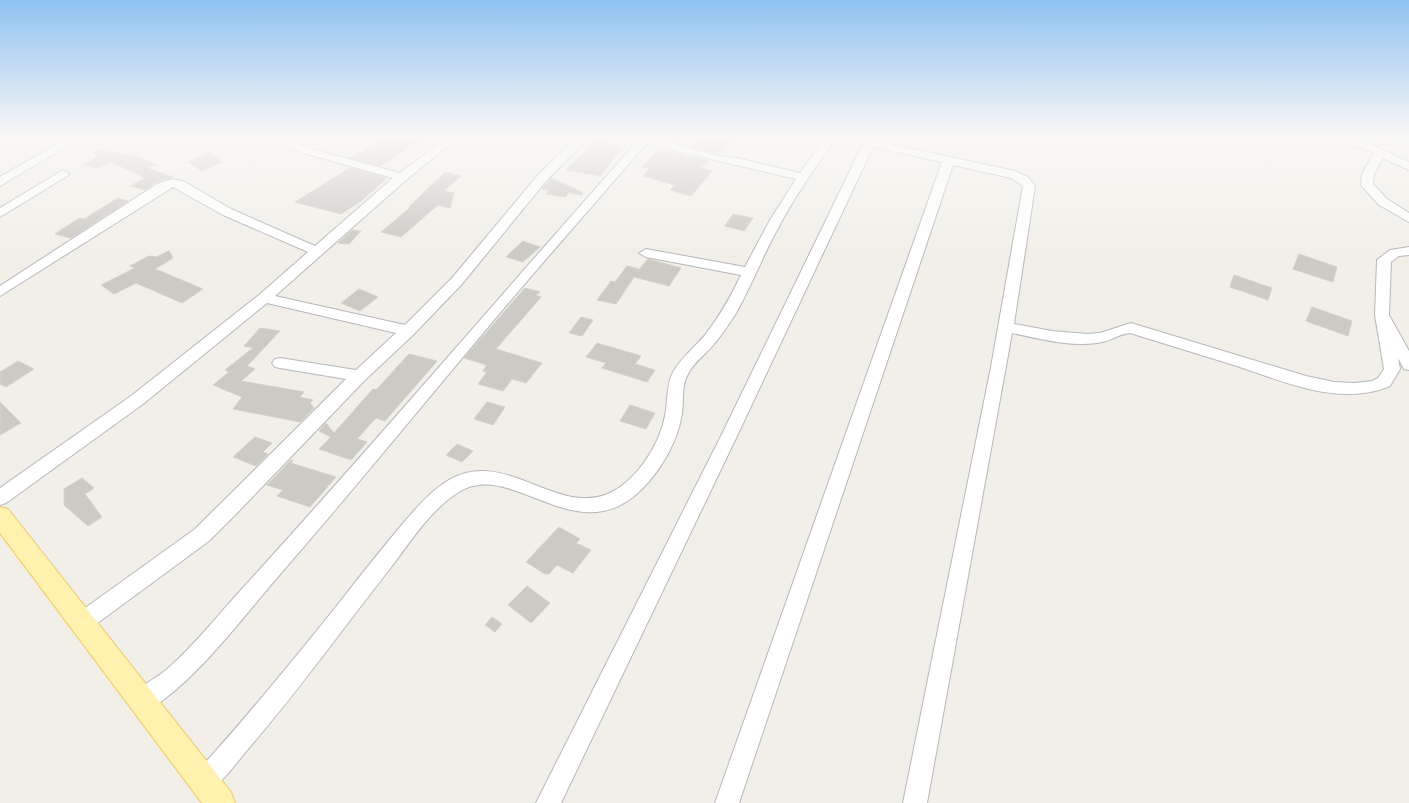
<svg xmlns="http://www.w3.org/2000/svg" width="1409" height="803" viewBox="0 0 1409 803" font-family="Quicksand,sans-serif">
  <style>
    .building { fill: #cccac5; stroke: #d6d1c6 }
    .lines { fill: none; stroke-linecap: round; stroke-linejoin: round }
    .minor-casing { stroke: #b5b8bc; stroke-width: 2 }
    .major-casing { stroke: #f2c960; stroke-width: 2 }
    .minor { fill: #fff; fill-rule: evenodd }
    .major { fill: #fff2af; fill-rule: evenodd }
  </style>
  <rect width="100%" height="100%" fill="#f1efe8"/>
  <!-- building -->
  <g class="building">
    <polygon points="391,137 425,137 381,166 350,158"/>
    <polygon points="709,137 724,137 735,140 718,154 691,146"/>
    <polygon points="597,140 622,147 601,176 566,170"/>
    <polygon points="95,149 140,157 156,165 147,168 173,177 156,182 145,190 130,186 145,178 111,162 99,168 83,165 99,156 94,153"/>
    <polygon points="658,150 709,161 701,168 712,171 691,196 670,190 675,185 643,176 650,168 642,167"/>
    <polygon points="209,153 223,162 202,171 188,162"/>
    <polygon points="350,168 387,178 361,201 341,214 295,202"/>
    <polygon points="445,172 461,176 444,191 454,193 450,208 438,205 401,237 381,232 411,207 409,207"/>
    <polygon points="551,178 582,192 582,195 568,193 566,197 546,194 549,190 542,189"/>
    <polygon points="118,198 128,201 71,238 55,234 79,218 84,219"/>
    <polygon points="733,214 753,218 744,231 725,226"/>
    <polygon points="352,230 361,231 349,244 338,243"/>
    <polygon points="523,241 540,247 523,262 506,257"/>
    <polygon points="169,251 173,258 155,269 203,289 182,303 136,283 114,294 101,285 135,268 130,266 149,256 156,257"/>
    <polygon points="1299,254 1337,267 1333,282 1293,269"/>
    <polygon points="648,259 681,268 669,286 634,277 616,304 597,300 611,281 615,282 627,266 639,269 637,272"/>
    <polygon points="1234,275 1272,288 1268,300 1230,287"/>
    <polygon points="525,288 540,292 536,295 541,297 496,349 542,363 526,383 512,379 503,391 478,384 487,372 483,371 487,365 464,358"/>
    <polygon points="359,289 378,297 360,311 341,303"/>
    <polygon points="1312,307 1352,321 1348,336 1306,321"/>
    <polygon points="581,317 593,320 582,336 569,333"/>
    <polygon points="260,328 280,331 247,366 255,369 241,381 304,392 300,397 313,400 310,403 314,408 300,422 233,409 242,397 213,385 229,372 225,370 253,348 244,346"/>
    <polygon points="597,343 641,356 635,364 655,370 647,382 602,368 606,363 586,357"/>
    <polygon points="409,354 437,361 385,421 376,418 357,439 367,442 351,460 319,449 331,437 319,431 326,423 334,433 373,389 376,390"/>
    <polygon points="18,361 34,369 6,387 0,384 0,372"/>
    <polygon points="0,402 21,423 0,435"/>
    <polygon points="487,402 505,407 493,425 474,419"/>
    <polygon points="630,405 655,413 646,429 620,421"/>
    <polygon points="255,437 272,443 263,452 268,454 256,466 233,457"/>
    <polygon points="457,444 473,451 462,462 446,455"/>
    <polygon points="291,460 293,461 291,463 336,477 310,507 277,496 283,490 267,485"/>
    <polygon points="82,478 94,488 85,494 102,517 88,526 64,505 64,489"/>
    <polygon points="559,527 580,539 576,543 591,550 573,573 557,565 549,574 545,574 526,562"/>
    <polygon points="527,586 550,603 531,623 508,605"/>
    <polygon points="492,617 502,624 495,632 485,625"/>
  </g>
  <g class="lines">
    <defs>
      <g id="minor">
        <polygon points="69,137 82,137 0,186 0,177"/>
        <polygon points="265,137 280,137 315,150 400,173 448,137 459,137 406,180 275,296 405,325 452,278 538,175 577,137 589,137 546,181 462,284 413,335 365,380 237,513 209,541 88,630 81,633 74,630 71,623 74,616 195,529 346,379 280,368 275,367 272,363 275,359 280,358 356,370 396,333 267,303 143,404 6,503 0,505 0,488 131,396 259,295 308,252 223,215 173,187 0,296 0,286 157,184 172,179 185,182 231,209 315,246 393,178 307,154"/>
        <path d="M616,137h22l36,6 40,12 23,3 63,15 26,-36h11c-23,32 -44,62 -62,97 -14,26 -25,55 -40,81 -7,10 -13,20 -21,29 -8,10 -20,18 -26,30 -7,12 -4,26 -6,39 -3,26 -21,57 -39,75 -65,67 -131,-30 -184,4 -28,17 -48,49 -67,74 -48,61 -93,124 -143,182 -13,15 -28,38 -46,46l-8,-4 -4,-8 4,-8c52,-57 100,-116 148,-176 20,-26 41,-52 62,-77 11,-12 21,-25 35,-35 59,-45 111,28 165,9 30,-11 54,-49 60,-79 3,-15 1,-30 8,-44 9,-15 22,-25 32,-37 15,-19 26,-39 36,-60l-95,-18 -7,-4 7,-4 99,18 25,-47 26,-41 -150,-35c-56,65 -113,129 -168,195 -67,80 -133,161 -202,240 -32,37 -91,116 -135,134l-8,-3 -3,-8c6,-15 24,-22 36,-32 28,-24 51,-54 75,-80 134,-147 263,-299 395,-447l-18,-4z"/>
        <path d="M838,137h19l158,34 13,6 7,9 -21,138 38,7 35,3 13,-1 31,-10 175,53 28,6 21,1 17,-2 6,-3 6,-9 -9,-54 2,-55 13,-10 19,-3v8l-10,1 -8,6 -2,53 20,36v19l-5,-1 -6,-11 2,11 -10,17c-50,21 -105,-4 -153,-20 -36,-11 -71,-22 -107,-33 -11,1 -21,9 -33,10 -28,4 -57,-4 -85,-10l-85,470h-24l88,-436 32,-181 -12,-8 -58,-13 -214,638h-24l227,-641 -69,-15 -136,289 -176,367h-25l185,-367 142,-292 -23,-5z"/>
        <polygon points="1328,137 1344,137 1358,141 1363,138 1409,139 1409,145 1370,144 1409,162 1409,170 1383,158 1374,174 1373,184 1387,199 1409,213 1409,222 1379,205 1361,185 1362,174 1374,153"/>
        <polygon points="63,170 69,174 67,176 0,217 0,208"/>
      </g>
      <polygon id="major" points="0,507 8,509 231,792 235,803 202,803 0,533"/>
    </defs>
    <!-- minor casing -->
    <use href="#minor" class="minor-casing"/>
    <!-- major casing -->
    <use href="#major" class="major-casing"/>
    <!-- minor -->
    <use href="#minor" class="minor"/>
    <!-- major -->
    <use href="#major" class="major"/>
  </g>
  <!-- sky -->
  <linearGradient id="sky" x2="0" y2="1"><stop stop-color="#8fc3f1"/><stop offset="0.55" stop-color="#f9f8f5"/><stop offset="1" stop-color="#f9f8f5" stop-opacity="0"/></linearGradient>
  <rect width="1409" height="249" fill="url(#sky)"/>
</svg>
